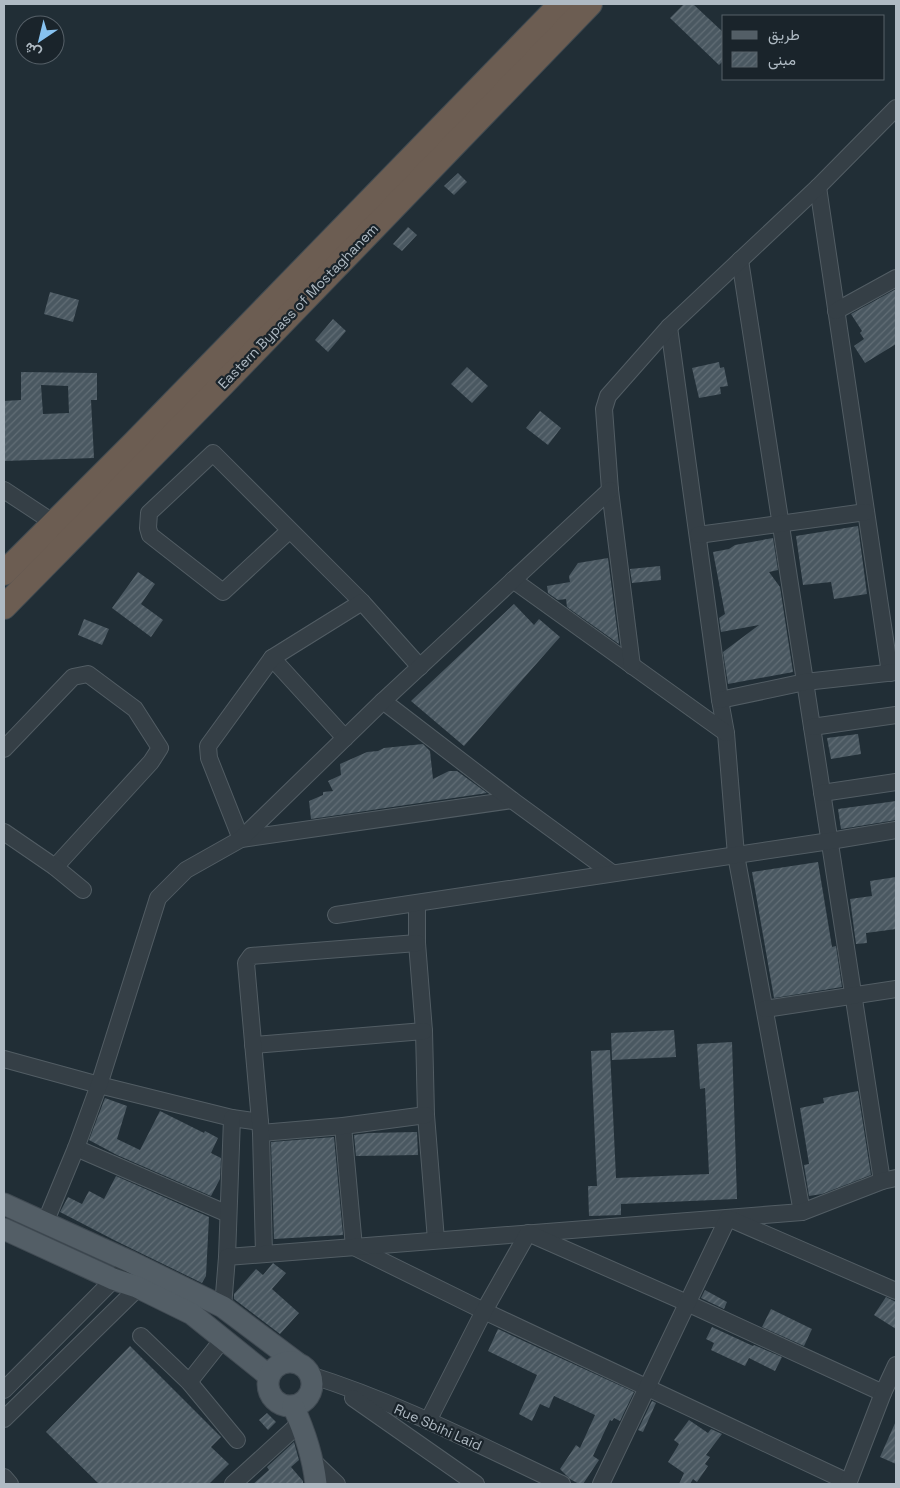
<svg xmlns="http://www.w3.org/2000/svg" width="900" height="1488" viewBox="0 0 900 1488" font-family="'Space Grotesk',Vazirmatn,sans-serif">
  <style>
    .building { fill: url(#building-hatch); fill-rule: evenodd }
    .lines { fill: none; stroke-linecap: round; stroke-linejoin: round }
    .minor-casing { stroke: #525d64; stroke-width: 18 }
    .major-casing { stroke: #414b53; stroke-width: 23 }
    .highway-casing { stroke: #3f4a51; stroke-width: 26 }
    .minor { stroke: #353f46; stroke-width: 16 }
    .major { stroke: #535e66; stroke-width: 21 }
    .highway { stroke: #6c5d52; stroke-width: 24 }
    .labels { text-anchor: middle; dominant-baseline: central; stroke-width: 4.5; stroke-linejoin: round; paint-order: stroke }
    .street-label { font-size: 14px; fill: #afbac3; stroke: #1a242b }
  </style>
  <defs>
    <pattern id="building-hatch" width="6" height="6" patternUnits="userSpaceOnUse" patternTransform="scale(1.25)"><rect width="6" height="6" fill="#4a5861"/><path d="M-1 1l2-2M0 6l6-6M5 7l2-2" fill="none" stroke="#626e76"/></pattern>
  </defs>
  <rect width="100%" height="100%" fill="#212e36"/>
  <!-- building -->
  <g class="building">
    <polygon points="684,4 693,4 724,33 724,60 719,65 670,18"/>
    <polygon points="458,173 467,182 454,195 444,186"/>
    <polygon points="408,227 417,235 402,251 393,244"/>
    <polygon points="896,289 896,344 865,363 854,346 864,339 860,333 862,331 851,314"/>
    <polygon points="50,292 79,300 73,322 44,314"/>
    <polygon points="333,319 346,331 328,352 315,340"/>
    <polygon points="719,362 720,368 724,367 728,386 720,387 721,394 699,398 692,368"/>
    <polygon points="467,367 488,386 472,403 451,384"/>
    <path d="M21,372l76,1v27h-6l3,58 -90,3v-60l17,-1zM41,385l27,1 1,27 -26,1z"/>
    <polygon points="540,411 561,428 548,445 526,428"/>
    <polygon points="858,526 867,594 834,599 831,582 803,585 796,536"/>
    <polygon points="773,538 778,570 769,572 780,587 793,672 728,684 723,652 759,625 721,632 719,618 725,614 713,552 729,549 735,545"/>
    <polygon points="608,558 619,644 567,607 566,599 558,600 548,593 547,586 570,582 569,576 578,563"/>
    <polygon points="660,566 661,580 632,583 630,569"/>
    <polygon points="138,572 155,584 141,604 163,620 151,637 112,608"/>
    <polygon points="514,604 534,625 539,619 560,637 464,746 411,701"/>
    <polygon points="84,619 109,629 102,645 78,635"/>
    <polygon points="858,734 861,754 831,759 827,738"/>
    <polygon points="423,744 430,751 433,779 449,771 457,771 487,793 311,819 309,801 323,795 323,792 333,791 328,781 341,775 340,764 367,752 378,751 384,748"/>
    <polygon points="896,801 896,820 841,829 838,809"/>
    <polygon points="818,862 832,947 836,946 842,987 774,998 752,872"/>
    <polygon points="896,877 896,929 866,933 867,943 856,944 850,899 872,896 870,881"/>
    <polygon points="674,1030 676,1057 612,1060 611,1033"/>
    <polygon points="732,1042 737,1199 621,1204 621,1215 589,1216 588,1186 597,1186 591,1051 610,1050 616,1178 709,1174 705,1088 700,1089 697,1044"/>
    <polygon points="858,1091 871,1175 822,1194 809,1196 804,1165 809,1164 800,1108 824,1103 823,1098"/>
    <polygon points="105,1098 127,1106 117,1139 140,1150 160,1111 204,1133 205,1131 218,1138 211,1153 221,1158 220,1179 211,1196 117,1155 89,1140"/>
    <polygon points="417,1132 418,1155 356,1156 354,1135 369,1133"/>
    <polygon points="334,1137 343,1235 274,1239 271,1142"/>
    <polygon points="116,1176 209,1217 206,1276 202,1283 116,1241 60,1212 68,1197 82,1204 89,1191 104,1199"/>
    <polygon points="273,1263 286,1273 272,1289 299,1313 280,1334 234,1299 234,1294 256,1269 263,1275"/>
    <polygon points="705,1290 727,1302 724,1309 701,1298"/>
    <polygon points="886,1297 896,1302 896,1329 874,1315"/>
    <polygon points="771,1309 812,1329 804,1346 762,1327"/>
    <polygon points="712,1327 753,1346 754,1345 782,1357 775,1371 749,1358 745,1366 711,1350 714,1343 706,1339"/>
    <polygon points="498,1329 634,1392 620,1421 614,1418 612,1421 610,1420 593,1456 599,1460 583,1484 579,1484 570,1479 560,1469 576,1445 580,1448 595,1415 554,1396 549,1408 540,1404 532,1421 519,1414 537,1375 488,1351"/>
    <polygon points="130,1346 221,1437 211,1447 229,1464 209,1484 99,1484 46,1432"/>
    <polygon points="652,1401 656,1403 643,1432 638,1430"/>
    <polygon points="267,1413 276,1422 268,1430 259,1420"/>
    <polygon points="689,1420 708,1433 711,1429 722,1434 706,1455 710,1457 705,1464 708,1466 697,1482 693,1479 690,1484 679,1484 684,1473 668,1462 679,1444 674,1440"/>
    <polygon points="896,1421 896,1464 880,1457"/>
    <polygon points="294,1442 299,1460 291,1467 303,1481 303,1484 253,1484 269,1470 267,1467"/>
  </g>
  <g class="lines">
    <defs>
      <g id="minor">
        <polyline points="818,187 890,673"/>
        <polyline points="740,260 882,1181"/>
        <polyline points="836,311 896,278"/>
        <polyline points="669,327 720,700 726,733 736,855 802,1212"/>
        <polyline points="4,490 54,523"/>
        <polyline points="290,530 223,592 150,535 148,528 149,513 213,453 362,602"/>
        <polyline points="698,535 866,512"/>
        <polyline points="513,580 726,733"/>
        <polyline points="272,658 345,738"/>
        <polyline points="632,666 610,490 604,409 608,396 669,327 818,187 896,108"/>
        <polyline points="420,667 362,602 272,658 208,746 209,758 241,839 512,800"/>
        <polyline points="720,700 805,682 896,672"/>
        <polyline points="383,701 512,800 612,873"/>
        <polyline points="812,727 896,715"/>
        <polyline points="4,749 73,677 88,674 135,709 160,748 151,762 55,867"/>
        <polyline points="822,793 896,782"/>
        <polyline points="4,832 55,867 83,890"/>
        <polyline points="417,904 417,943 424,1031 426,1115 436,1240"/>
        <polyline points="336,915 830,841 896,830"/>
        <polyline points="765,1009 896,989"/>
        <polyline points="253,1045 424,1031"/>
        <polyline points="4,1059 99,1085 232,1118 260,1122"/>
        <polyline points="343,1126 354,1247 484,1311 848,1482"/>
        <polyline points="261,1133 343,1126 426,1115"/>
        <polyline points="76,1148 228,1214"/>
        <polyline points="45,1223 76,1148 99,1085 158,898 186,870 241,839 383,701 610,490"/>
        <polyline points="264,1254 261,1133 246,963 251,956 417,943"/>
        <polyline points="227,1257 232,1118"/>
        <polyline points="223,1307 227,1257 802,1212 882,1181 896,1178"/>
        <polyline points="141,1336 189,1382 237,1440"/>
        <path d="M310,1375c87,27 171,71 252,109"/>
        <polyline points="189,1382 223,1339"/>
        <polyline points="4,1390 131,1262"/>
        <polyline points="353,1398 476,1484"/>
        <polyline points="4,1419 145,1281"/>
        <polyline points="428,1421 484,1311 528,1233 687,1303 883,1393"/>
        <polyline points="313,1461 337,1484"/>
        <polyline points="4,1477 10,1484"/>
        <polyline points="233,1484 301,1422"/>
        <polyline points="601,1484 728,1218 896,1291"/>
        <polyline points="848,1484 883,1393 896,1365"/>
      </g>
      <g id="major">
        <polyline points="4,1204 131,1262 223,1307 296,1362"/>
        <polyline points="4,1229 113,1279 137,1287 192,1314 269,1376"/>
        <circle cx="290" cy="1384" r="22"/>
        <path d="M293,1406c12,26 20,51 23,78"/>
      </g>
      <g id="highway">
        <polyline points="4,573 135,442 561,4"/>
        <polyline points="4,607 223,384 590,4"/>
      </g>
    </defs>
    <!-- minor casing -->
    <use href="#minor" class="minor-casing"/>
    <!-- major casing -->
    <use href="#major" class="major-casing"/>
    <!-- highway casing -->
    <use href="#highway" class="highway-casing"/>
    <!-- minor -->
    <use href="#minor" class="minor"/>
    <!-- major -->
    <use href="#major" class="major"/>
    <!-- highway -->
    <use href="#highway" class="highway"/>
  </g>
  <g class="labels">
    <!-- street labels -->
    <g class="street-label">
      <text transform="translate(298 306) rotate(-46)">Eastern Bypass of Mostaghanem</text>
      <text transform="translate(438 1427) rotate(24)">Rue Sbihi Laid</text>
    </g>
  </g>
  <!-- border -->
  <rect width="900" height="1488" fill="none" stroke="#afbac3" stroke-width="10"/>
  <!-- legend -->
  <rect x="722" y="15" width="162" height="65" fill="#1a242b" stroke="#566068"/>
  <rect x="732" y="31" width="25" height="8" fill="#535e66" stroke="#566068"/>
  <text x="768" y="40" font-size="15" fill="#afbac3">طريق</text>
  <rect x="732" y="52" width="25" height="15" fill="url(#building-hatch)" stroke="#566068"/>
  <text x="768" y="65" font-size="15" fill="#afbac3">مبنى</text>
  <!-- north arrow -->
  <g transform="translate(40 40) rotate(215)"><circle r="24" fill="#1a242b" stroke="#566068"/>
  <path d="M0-4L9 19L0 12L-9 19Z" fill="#87c2f0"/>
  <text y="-8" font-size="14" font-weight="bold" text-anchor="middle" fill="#afbac3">ش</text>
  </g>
</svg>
